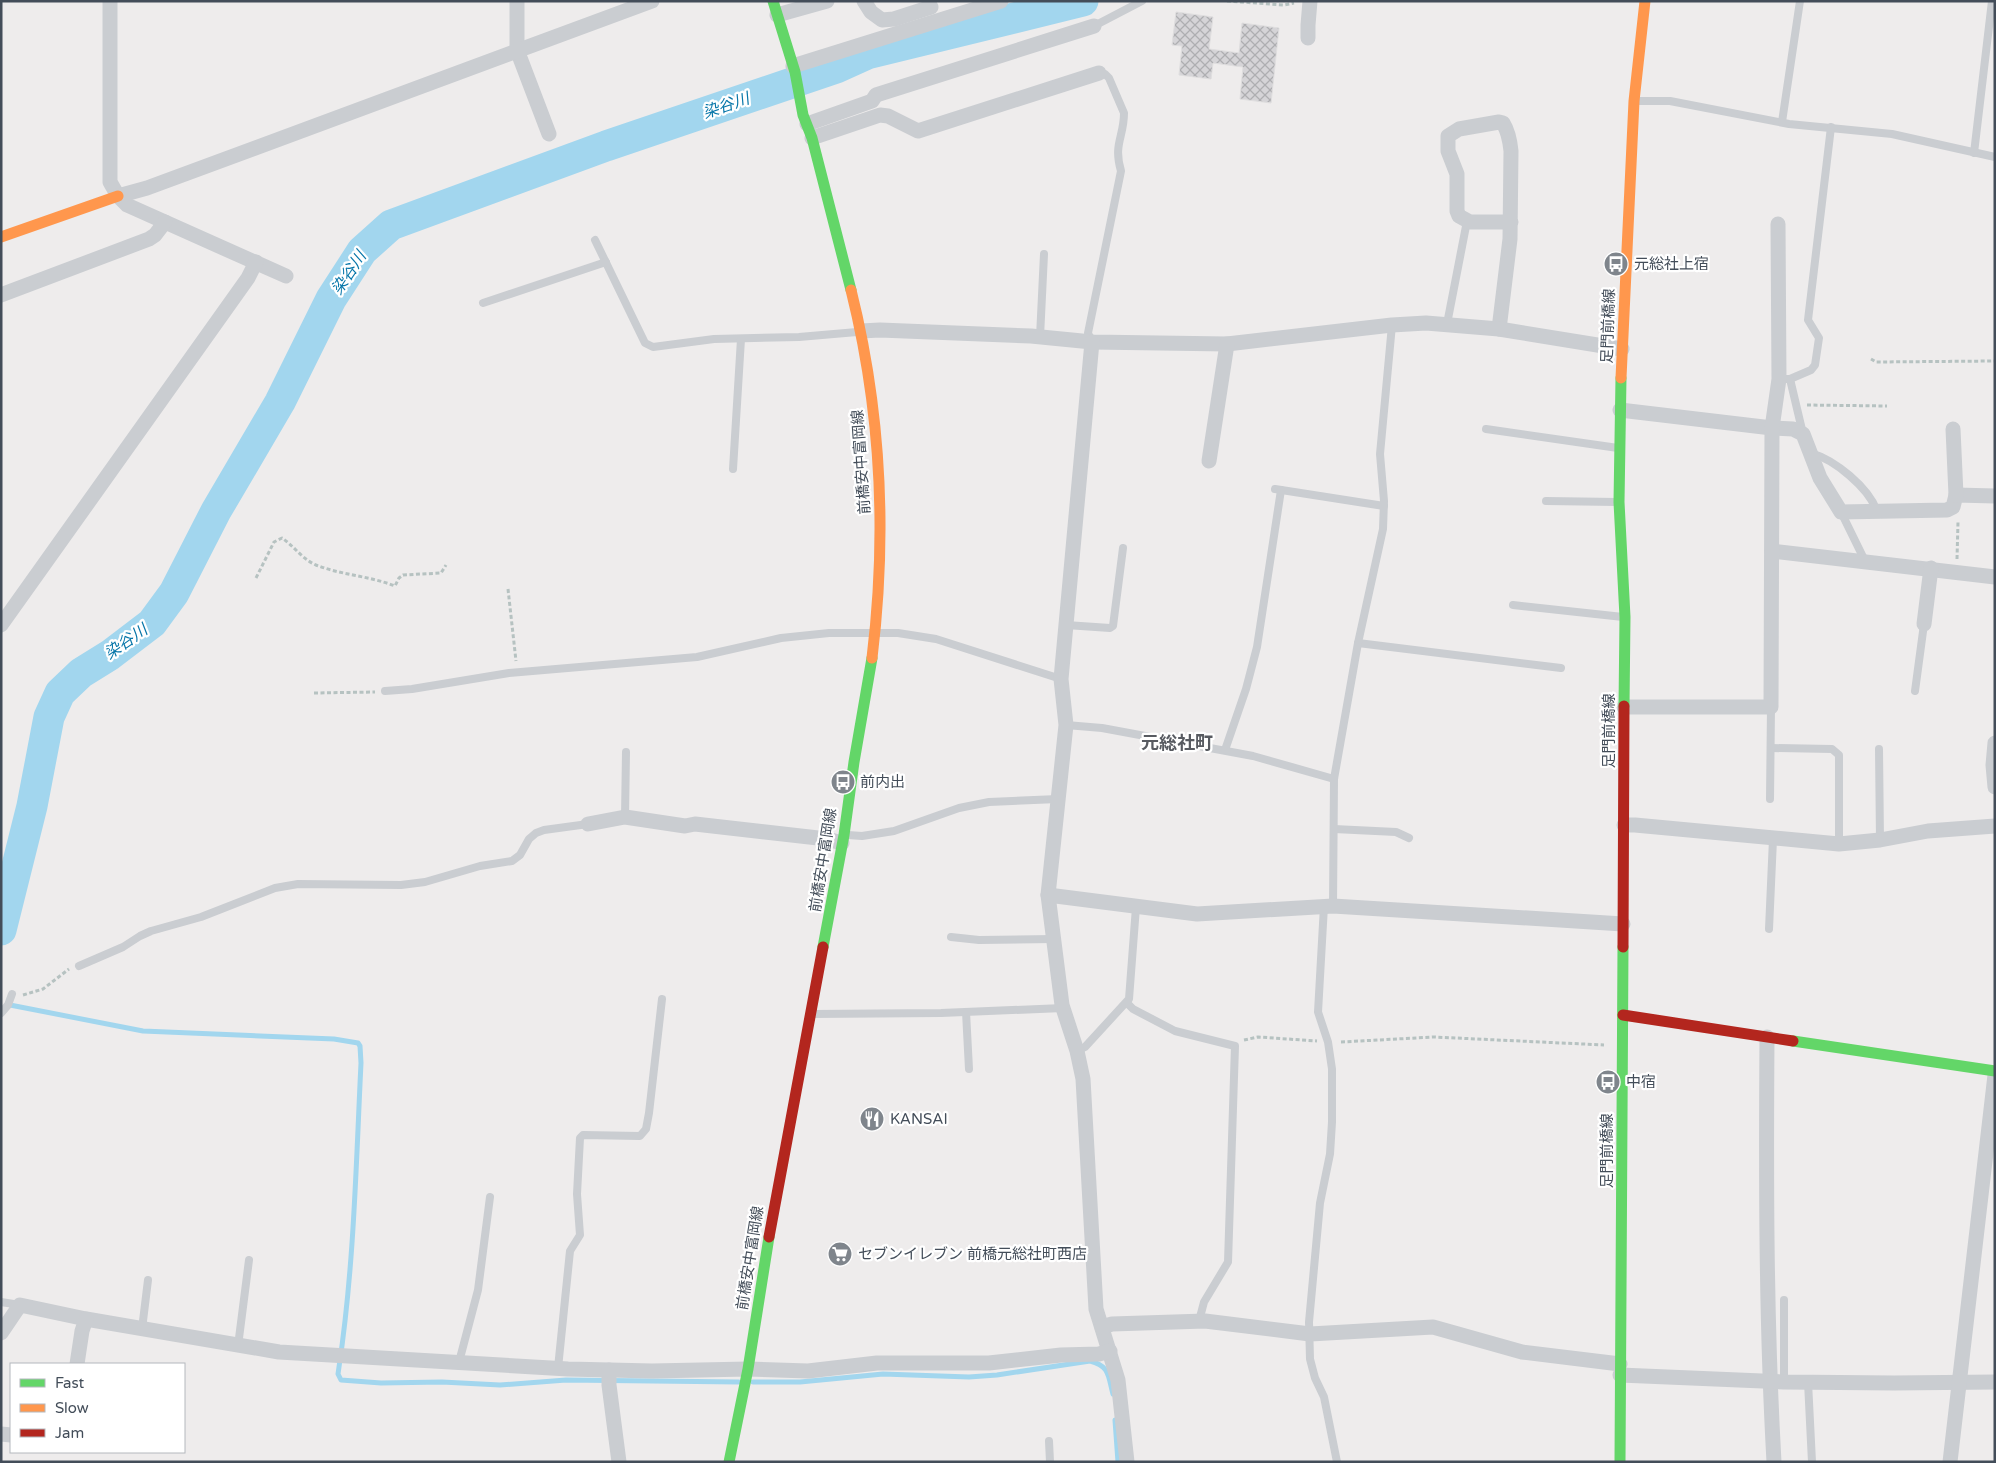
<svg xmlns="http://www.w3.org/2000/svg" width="1996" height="1463" viewBox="0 0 1996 1463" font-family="'Varela Round','Noto Sans JP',sans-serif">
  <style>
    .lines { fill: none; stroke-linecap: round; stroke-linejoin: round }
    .stream { stroke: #a2d6ee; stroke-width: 5 }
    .river { stroke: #a2d6ee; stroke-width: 31 }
    .building { fill: url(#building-cross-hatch); stroke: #dfdedf }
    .path { stroke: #b6c2c1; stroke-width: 3; stroke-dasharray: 4 2.5; stroke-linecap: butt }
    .lane { stroke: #cacdd1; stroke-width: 8 }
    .street { stroke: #cacdd1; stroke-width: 15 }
    .fast { stroke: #63d668; stroke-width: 11 }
    .slow { stroke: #ff974d; stroke-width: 11 }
    .jam { stroke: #b3261e; stroke-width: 11 }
    .labels { text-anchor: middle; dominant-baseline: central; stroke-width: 4.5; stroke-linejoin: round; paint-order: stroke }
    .poi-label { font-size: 15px; fill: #434d59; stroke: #fff; text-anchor: start }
    .street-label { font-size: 15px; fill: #434d59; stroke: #fff }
    .water-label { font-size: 16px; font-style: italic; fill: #0776a9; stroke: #fff }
    .quarter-label { font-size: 18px; font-weight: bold; fill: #585b61; stroke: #fff }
  </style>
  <defs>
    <pattern id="building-cross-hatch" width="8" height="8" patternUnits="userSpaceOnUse" patternTransform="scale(1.25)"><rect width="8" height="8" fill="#d5d4d7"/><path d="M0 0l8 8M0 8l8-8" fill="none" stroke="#aeaeb1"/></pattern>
  </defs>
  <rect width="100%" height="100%" fill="#eeecec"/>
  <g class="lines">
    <!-- stream -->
    <g class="stream">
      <path d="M10,1005l133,26 191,8 24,4 2,3 1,17c-5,102 -7,204 -22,304l-1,7 3,6 40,3 61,-1 58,3 66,-5 173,2"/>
      <path d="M753,1382h47l83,-8 86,3 28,-2 93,-14c20,5 18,15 23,33"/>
      <polyline points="1115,1420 1118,1462"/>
    </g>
    <!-- river -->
    <polyline class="river" points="1,930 32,806 49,717 60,693 81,673 110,655 152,623 174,593 216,511 280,402 331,299 362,251 391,225 606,146 836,68 867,54 1083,1"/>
  </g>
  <!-- building -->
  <polygon class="building" points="1176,12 1213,17 1209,49 1239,53 1242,23 1279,28 1271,103 1240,99 1243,67 1213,63 1211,79 1179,75 1182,46 1172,45"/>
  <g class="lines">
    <!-- path -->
    <g class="path">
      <polyline points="1227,1 1284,5 1294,3"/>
      <polyline points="1871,359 1876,362 1995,361"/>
      <polyline points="1807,405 1887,406"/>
      <polyline points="1957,559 1958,522"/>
      <path d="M256,578l18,-36 8,-4c12,8 20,21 34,27 25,10 54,11 79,21l4,-8 4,-3 38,-2 5,-8"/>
      <polyline points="508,589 516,661"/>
      <polyline points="314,693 375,692"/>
      <polyline points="23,995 43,989 69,969"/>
      <polyline points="1244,1040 1258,1037 1317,1041"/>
      <polyline points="1341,1042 1434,1037 1604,1045"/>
    </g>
    <!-- lane -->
    <g class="lane">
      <polyline points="1094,26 1142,1"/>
      <polyline points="1637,101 1670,101 1789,124 1892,134 1995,157"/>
      <polyline points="1782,122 1800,1"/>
      <polyline points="1974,153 1992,1"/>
      <polyline points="595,240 645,343 653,347 714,339 799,337 857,332"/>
      <polyline points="483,303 606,262"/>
      <polyline points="1447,324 1467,221"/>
      <polyline points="1040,337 1044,254"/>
      <path d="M1092,342l-4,-9 33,-162c-8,-27 3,-34 3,-58l-15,-35 -4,-4 -6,-1"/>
      <polyline points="1779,379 1790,379 1811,370 1815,365 1819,338 1808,320 1831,127"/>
      <polyline points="1790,379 1803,434"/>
      <polyline points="1486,429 1618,448"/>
      <path d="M1811,453c24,7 57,34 66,58"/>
      <polyline points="733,469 741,339"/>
      <polyline points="1275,489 1384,506"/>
      <polyline points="1546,501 1617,502"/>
      <polyline points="1841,512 1865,561"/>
      <polyline points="1513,605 1623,617"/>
      <polyline points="1066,625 1110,628 1113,626 1123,548"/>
      <polyline points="1358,643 1561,668"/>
      <polyline points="385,691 412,689 509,673 697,657 781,638 829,633 898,633 936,639 1061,679"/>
      <polyline points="1915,691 1924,624"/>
      <polyline points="1066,725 1102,728 1253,756 1334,779"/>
      <polyline points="1771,748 1832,749 1839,755 1839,844"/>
      <polyline points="1879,749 1880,840"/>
      <polyline points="1225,750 1246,689 1257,647 1281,490"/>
      <polyline points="1770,799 1771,707"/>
      <polyline points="625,817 626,752"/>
      <polyline points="1334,829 1396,832 1409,838"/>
      <polyline points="848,835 862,836 894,831 959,808 989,802 1058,799"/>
      <polyline points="1324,906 1318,1012 1328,1042 1332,1069 1332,1122 1330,1154 1320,1203 1309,1322 1310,1359 1315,1378 1324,1397 1337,1462"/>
      <polyline points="1333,906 1334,779 1358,643 1383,529 1384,501 1380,454 1392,325"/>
      <polyline points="1769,929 1773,839"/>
      <polyline points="951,937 979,940 1054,939"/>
      <polyline points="79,966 123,947 140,936 151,931 201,917 275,888 298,884 401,885 425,882 480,866 512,861 520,855 529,839 536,833 544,830 588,824"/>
      <polyline points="1127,1003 1133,1009 1175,1031 1235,1046 1228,1262 1204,1302 1199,1321"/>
      <polyline points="966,1012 969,1069"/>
      <polyline points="1,1013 8,1005 12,994"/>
      <polyline points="812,1014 941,1013 1063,1008"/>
      <polyline points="1077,1051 1085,1047 1129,999 1136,907"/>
      <polyline points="1784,1300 1784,1382"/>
      <polyline points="1,1302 20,1305"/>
      <polyline points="142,1329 148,1280"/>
      <polyline points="238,1346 249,1260"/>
      <polyline points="459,1362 478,1290 490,1197"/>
      <polyline points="558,1368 570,1251 580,1235 577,1194 580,1138 583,1135 640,1136 646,1129 649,1113 662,999"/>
      <polyline points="1808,1382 1812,1462"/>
      <polyline points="1049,1441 1050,1462"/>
    </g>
    <!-- street -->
    <g class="street">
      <polyline points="110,1 110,182 118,196 127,205 286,276"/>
      <polyline points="517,1 517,50 549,134"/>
      <polyline points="864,1 871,12 882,20 894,19 931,7"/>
      <polyline points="777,15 827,1"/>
      <polyline points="1308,38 1308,25 1310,1"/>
      <polyline points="793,66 1001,1"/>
      <polyline points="807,124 872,101 876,95 1094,26"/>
      <polyline points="812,138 880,115 888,116 918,131 1099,73"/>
      <polyline points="118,196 147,188 652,1"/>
      <polyline points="1,295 149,239 155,235 165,222"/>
      <path d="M1499,329l11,-90 1,-88c-1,-10 -3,-20 -8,-28l-4,-1 -40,7 -11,7v15l9,23v37l2,5 11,6h41"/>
      <polyline points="861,331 880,330 1031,336 1092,342 1227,344 1392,325 1426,323 1499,329 1622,349"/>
      <polyline points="1092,342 1061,679 1066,725 1048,895 1062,1005 1077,1051 1083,1079 1096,1309 1118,1380 1127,1462"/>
      <polyline points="1620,410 1772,428 1793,429 1803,434 1820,478 1841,512 1947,510 1953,507 1956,495 1995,496"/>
      <polyline points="1953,429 1956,495"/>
      <polyline points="1209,461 1227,344"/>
      <polyline points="1772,551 1995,577"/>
      <polyline points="1924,624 1931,568"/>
      <polyline points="1,625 248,278 256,262"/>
      <polyline points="1624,707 1771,707 1772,428 1779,379 1778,224"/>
      <polyline points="1995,743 1993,765 1995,787"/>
      <polyline points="588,824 625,817 685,826 695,824 827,839 842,843"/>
      <polyline points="1624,825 1635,825 1839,844 1880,840 1928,831 1995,826"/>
      <polyline points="1048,895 1197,914 1333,906 1623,924"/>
      <path d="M1767,1037c-1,141 -1,283 7,425"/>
      <polyline points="1102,1327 1112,1324 1205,1321 1310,1334 1433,1327 1522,1352 1620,1364"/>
      <polyline points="1,1333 20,1305 86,1319 279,1352 568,1369 652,1371 748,1369 808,1371 877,1363 989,1363 1061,1355 1099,1354 1110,1351"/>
      <polyline points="77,1364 82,1331 86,1319"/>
      <polyline points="609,1370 609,1385 619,1462"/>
      <polyline points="1620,1375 1784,1382 1894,1383 1995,1382"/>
      <polyline points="1,1434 11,1435"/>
      <polyline points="1950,1462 1995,1075"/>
    </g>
    <!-- fast -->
    <g class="fast">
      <polyline points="773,1 795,72 803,115 812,138 851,290"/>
      <polyline points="1621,378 1619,502 1625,617 1624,706"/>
      <polyline points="823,947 844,835 854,762 872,658"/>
      <polyline points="1793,1041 1995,1071"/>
      <polyline points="729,1462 748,1369 769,1237"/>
      <polyline points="1620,1462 1623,947"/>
    </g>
    <!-- slow -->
    <g class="slow">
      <polyline points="1,237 118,196"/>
      <path d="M851,290c30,120 36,245 21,368"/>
      <polyline points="1621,378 1634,101 1645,1"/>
    </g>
    <!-- jam -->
    <g class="jam">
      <polyline points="1623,947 1624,706"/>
      <polyline points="1623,1015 1793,1041"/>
      <polyline points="769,1237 823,947"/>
    </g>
  </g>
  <!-- icons -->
  <defs>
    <symbol id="bus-disc" viewBox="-11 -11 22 22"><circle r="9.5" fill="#7f858c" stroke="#fff"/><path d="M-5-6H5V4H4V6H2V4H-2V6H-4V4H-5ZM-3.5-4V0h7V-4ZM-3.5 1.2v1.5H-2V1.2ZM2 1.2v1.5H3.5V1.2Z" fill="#fff"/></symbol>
    <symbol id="restaurant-disc" viewBox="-11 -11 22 22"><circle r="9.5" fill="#7f858c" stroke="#fff"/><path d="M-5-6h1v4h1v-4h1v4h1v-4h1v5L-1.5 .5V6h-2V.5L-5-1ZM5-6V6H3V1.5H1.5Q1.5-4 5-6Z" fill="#fff"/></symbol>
    <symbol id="supermarket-disc" viewBox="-11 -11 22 22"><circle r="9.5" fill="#7f858c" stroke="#fff"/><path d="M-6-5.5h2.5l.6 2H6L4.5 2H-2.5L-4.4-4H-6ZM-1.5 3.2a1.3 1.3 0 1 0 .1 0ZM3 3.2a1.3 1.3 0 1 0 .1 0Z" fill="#fff"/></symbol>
  </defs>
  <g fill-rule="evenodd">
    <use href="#bus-disc" x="1602" y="250" width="28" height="28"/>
    <use href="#bus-disc" x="829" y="768" width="28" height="28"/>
    <use href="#bus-disc" x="1594" y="1068" width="28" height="28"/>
    <use href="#restaurant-disc" x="858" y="1105" width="28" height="28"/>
    <use href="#supermarket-disc" x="826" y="1240" width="28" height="28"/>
  </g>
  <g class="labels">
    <!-- poi labels -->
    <g class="poi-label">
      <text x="1634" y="264">元総社上宿</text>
      <text x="860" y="782">前内出</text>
      <text x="1626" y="1082">中宿</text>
      <text x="890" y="1119">KANSAI</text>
      <text x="858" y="1254">セブンイレブン 前橋元総社町西店</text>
    </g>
    <!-- street labels -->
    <g class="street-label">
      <text transform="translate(1608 326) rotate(-88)">足門前橋線</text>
      <text transform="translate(861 462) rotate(-94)">前橋安中富岡線</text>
      <text transform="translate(1609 731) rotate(-90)">足門前橋線</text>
      <text transform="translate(823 860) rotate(-81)">前橋安中富岡線</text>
      <text transform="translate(1607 1151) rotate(-90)">足門前橋線</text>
      <text transform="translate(750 1258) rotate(-81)">前橋安中富岡線</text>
    </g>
    <!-- water labels -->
    <g class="water-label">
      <text transform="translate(726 106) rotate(-19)">染谷川</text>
      <text transform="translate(349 273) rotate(-56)">染谷川</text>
      <text transform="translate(126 642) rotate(-35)">染谷川</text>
    </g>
    <!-- quarter labels -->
    <g class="quarter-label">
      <text x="1177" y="743">元総社町</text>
    </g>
  </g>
  <!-- border -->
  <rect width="1996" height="1463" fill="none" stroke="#434d59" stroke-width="5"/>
  <!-- legend -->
  <rect x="10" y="1363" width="175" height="90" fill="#ffffff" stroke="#b4b8bd"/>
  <rect x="20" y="1379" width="25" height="8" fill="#63d668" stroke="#b4b8bd"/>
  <text x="55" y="1388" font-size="15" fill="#434d59">Fast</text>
  <rect x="20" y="1404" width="25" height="8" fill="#ff974d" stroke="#b4b8bd"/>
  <text x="55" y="1413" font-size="15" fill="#434d59">Slow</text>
  <rect x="20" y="1429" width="25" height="8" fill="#b3261e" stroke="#b4b8bd"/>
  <text x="55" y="1438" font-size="15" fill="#434d59">Jam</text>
</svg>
